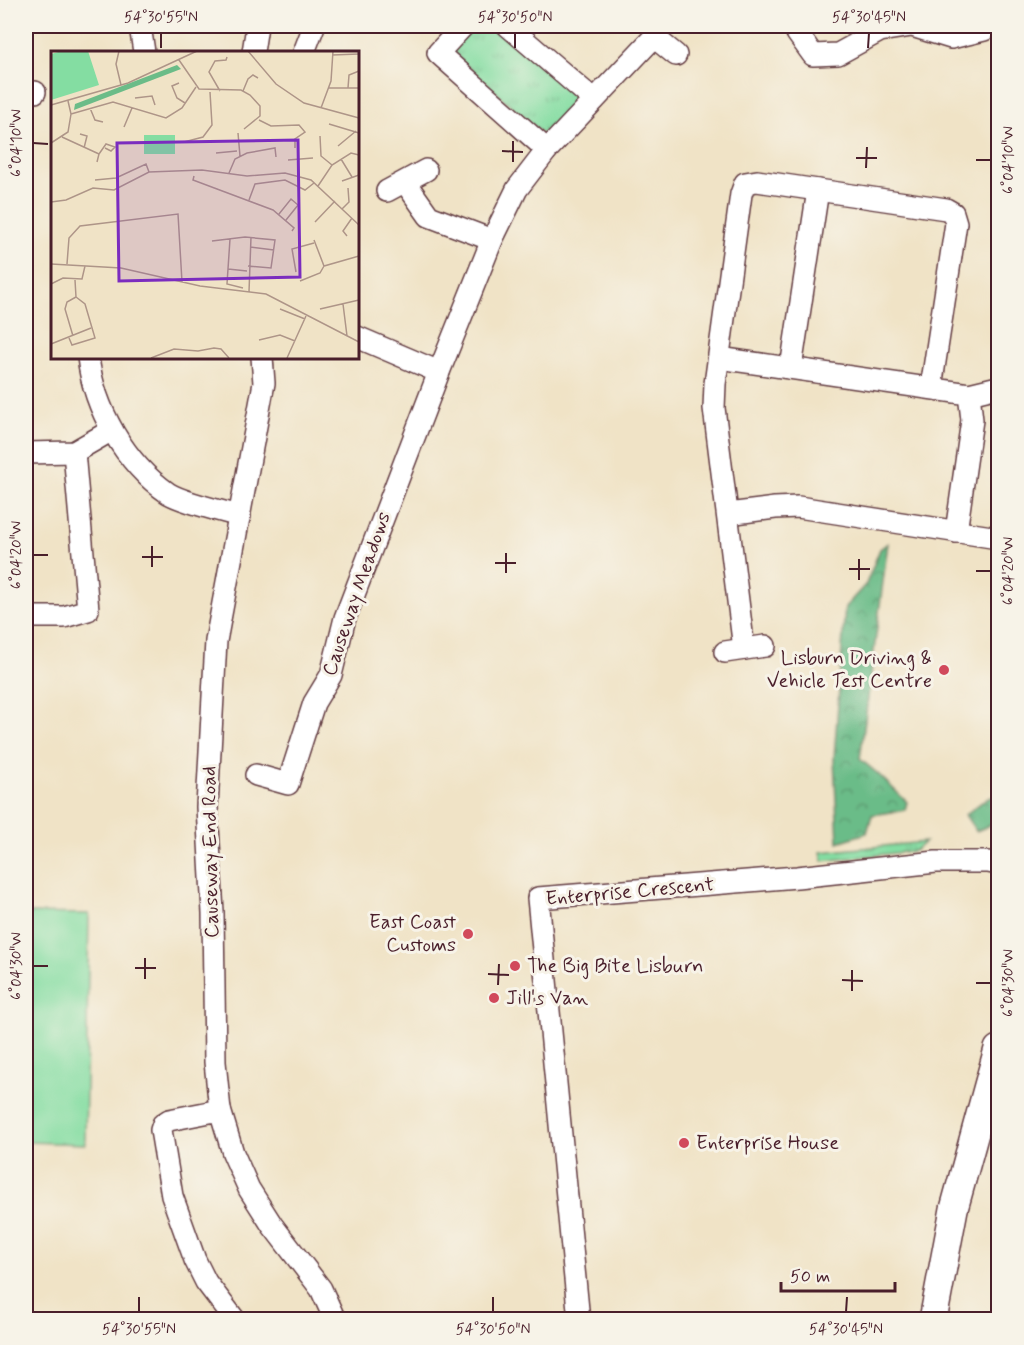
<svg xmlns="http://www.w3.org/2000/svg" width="1024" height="1345" viewBox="0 0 1024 1345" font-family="Mynerve,sans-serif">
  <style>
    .grass { fill: url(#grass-tufts); stroke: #677e66; stroke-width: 1.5 }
    .forest { fill: url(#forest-crowns); stroke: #5a6e5a; stroke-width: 1.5 }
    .pitch { fill: #84dda2; stroke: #677e66; stroke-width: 1.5 }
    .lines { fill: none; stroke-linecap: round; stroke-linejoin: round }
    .minor-casing { stroke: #633c42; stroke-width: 24 }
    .major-casing { stroke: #633c42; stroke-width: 30 }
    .minor { stroke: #fff; stroke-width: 21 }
    .major { stroke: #fff; stroke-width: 27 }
    .ticks { fill: none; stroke: #4a1f2b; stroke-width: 2 }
    .poi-dot { fill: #d1495b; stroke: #f7f3e8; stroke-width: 2 }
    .labels { text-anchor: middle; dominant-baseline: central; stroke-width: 6; stroke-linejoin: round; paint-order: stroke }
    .street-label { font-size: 20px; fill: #4a1f2b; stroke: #f7f3e8 }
    .poi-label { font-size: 20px; fill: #4a1f2b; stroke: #f7f3e8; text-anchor: start }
    .inset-road { fill: none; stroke: #ae9588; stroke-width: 1.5 }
    .view { fill: #7b2cbf; fill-opacity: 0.15; stroke: #7b2cbf; stroke-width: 3 }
    .inset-edge { fill: none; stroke: #4a1f2b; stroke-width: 3 }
    .neatline { fill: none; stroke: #4a1f2b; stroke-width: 2 }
    .ticks-label { font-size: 15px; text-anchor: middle; fill: #4a1f2b }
  </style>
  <defs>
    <pattern id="grass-tufts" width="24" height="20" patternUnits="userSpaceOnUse" patternTransform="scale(1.5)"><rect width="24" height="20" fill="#84dda2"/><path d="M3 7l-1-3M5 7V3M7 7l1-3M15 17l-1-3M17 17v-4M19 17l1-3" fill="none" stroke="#74bd8c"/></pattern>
    <pattern id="forest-crowns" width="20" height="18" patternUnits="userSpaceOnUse" patternTransform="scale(1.5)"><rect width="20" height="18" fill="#6bbc88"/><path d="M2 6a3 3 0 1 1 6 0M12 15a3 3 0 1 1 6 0" fill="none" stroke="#5a986f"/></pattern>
  </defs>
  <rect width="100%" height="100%" fill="#f7f3e8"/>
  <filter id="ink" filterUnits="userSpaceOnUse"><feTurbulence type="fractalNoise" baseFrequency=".0167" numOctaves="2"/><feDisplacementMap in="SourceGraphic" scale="12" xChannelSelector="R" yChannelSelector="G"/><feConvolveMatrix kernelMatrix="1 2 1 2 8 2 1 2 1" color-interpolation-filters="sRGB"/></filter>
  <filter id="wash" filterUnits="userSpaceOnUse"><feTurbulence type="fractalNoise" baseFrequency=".008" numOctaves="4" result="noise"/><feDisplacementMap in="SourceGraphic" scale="24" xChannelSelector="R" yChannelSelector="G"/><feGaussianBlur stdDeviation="1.35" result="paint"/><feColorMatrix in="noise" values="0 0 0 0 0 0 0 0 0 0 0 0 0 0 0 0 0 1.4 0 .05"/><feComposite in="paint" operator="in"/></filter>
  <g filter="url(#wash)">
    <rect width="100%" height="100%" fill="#f0e3c6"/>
    <!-- grass -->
    <g class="grass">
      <polygon points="473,26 496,26 581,102 548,139 450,51"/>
      <polygon points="925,842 914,851 823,861 821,852"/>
    </g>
    <!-- forest -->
    <g class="forest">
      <polygon points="888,543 860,759 877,773 907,802 905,810 872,815 867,833 838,842 834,759 845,607 866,584 880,549"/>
      <polygon points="998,795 998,822 976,831 965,815 986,799"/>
    </g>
    <!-- pitch -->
    <polygon class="pitch" points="26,913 89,914 85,1144 26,1142"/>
  </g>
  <g filter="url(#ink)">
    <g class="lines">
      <defs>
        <g id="minor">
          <polyline points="140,26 144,52"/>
          <polyline points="463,26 438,53 547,150"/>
          <polyline points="508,26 594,100"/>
          <polyline points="797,26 797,33 813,55 838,54 880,31 912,26 951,38 984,30"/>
          <polyline points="253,52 257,26"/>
          <polyline points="304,52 314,26"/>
          <polyline points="26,92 35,92"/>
          <polyline points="405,182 429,216 492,240"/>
          <polyline points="387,191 426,170"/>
          <polyline points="357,337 439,372"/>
          <path d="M88,357c6,52 37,106 80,136 12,8 56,19 72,23"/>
          <polyline points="262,357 264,383 216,641 207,807 213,913 215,1062 220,1110 233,1153 249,1189 272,1225 321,1289 335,1320"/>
          <polyline points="719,358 969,394 998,387"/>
          <polyline points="791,368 818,190"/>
          <polyline points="26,453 74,452 112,430"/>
          <polyline points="728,514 775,508 798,507 998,538"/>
          <polyline points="956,532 972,420 969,394"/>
          <polyline points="26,617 64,617 88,610 74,452"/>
          <polyline points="744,649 714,408 715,384 741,194 745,183 757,181 946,209 953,213 956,223 931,388"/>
          <polyline points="725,652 765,646"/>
          <polyline points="256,775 288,784 314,703 331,675 345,618 439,372 492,240 517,189 547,150 654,37 676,55"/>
          <polyline points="220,1110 169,1120 163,1124 161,1130 172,1196 195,1260 206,1282 235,1320"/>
          <polyline points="579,1320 538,898 797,877 936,862 988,862 998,864"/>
        </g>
        <polyline id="major" points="933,1320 954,1209 998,1049"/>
      </defs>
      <!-- minor casing -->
      <use href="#minor" class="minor-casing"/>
      <!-- major casing -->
      <use href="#major" class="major-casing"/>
      <!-- minor -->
      <use href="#minor" class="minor"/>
      <!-- major -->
      <use href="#major" class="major"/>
    </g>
  </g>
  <!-- ticks -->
  <path class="ticks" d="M161,48v-15M515,48v-15M868,48l1,-15M33,143l15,1M502,151l21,1M856,158h21M976,160h15M513,162v-21M866,168l1,-21M33,555h15M142,557h21M495,563h21M152,567v-21M849,569h21M976,571h15M506,573v-20M859,580v-21M33,966h15M135,968h21M488,974l21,1M145,979v-21M842,980l21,1M976,983h15M498,985l1,-21M852,991v-21M139,1312v-15M493,1312v-15M846,1312l1,-15"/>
  <!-- markers -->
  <g class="poi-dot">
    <circle cx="944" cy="670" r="6"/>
    <circle cx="468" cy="934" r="6"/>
    <circle cx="515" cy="966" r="6"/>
    <circle cx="494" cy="998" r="6"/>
    <circle cx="684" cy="1143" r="6"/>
  </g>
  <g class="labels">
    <!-- street labels -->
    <g class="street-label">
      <text transform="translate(357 594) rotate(-71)">Causeway Meadows</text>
      <text transform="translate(211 852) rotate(-91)">Causeway End Road</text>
      <text transform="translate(630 892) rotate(-5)">Enterprise Crescent</text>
    </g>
    <!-- poi labels -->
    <g class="poi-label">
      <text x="932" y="658" text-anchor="end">Lisburn Driving &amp;<tspan x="932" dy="23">Vehicle Test Centre</tspan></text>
      <text x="456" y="922" text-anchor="end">East Coast<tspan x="456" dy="23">Customs</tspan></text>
      <text x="527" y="966">The Big Bite Lisburn</text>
      <text x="506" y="998">Jill's Van</text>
      <text x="696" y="1143">Enterprise House</text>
    </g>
  </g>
  <!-- overview -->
  <g transform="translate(51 51)">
    <rect width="308" height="308" fill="#f0e3c6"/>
    <path d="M126,14l4,4 -107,41 1,-6z" fill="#6bbc88"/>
    <path d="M11,0h26l11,34 -48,15v-46zM93,84h31v19h-31z" fill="#84dda2"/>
    <path class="inset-road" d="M68,0l-3,13 5,21M197,0l28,33 28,19 55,15M281,4l27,-1M128,9l20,29 42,1 9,5 10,11v10l-16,13M128,32l-7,3 5,12 8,5M278,37h30M297,37l1,-13 10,-4M169,40l-11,-19 6,-11 11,-1 1,-3M192,40l5,-12 5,-4 5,3M84,47l17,-2 3,9M0,54l77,-22 69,-32M39,57l5,12 8,2M270,57l10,-27 2,-30M20,63l42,-12 53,16 16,-10 14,-21M208,69l12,6 28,-1 6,7 -10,7v9M278,73l30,9M73,76l8,-19M187,82l2,23M29,83l7,2 -3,12M269,85l1,20 11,9M11,86l37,17 -2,8M133,91l19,-5 9,-12 -2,-33M0,92l17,-11 3,-18 -3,-13M287,95l18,-15M165,102l21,-2M48,103l7,-10 9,3 -4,4 -6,-3M290,108l11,18M237,109l25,-2M178,122l6,-14 12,-6 28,-5 1,9M143,125l-1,4 80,30 21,18 -2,3M44,129l21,-2 30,-14 3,8M291,130l17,-6M267,135l14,-21 19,-12 8,2M198,149l6,-16 30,-4 20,10 9,-7M0,151l15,-2 27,-12 21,2 35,-18 53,-2 45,6 38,-3 26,7 48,45M291,158l7,-7 -1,-14M228,163l12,-15 7,6 -12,15M264,171l20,-21M296,185l-4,-5 9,-13M179,188l-3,45 16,4M263,189l10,26 35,-10M161,190l33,-4 30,3 -4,28 -23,-2M199,196l24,3M0,213l70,4 79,18 66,8 93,48M16,213l2,-26 11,-12 98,-12 4,68M177,218l19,2M245,221l-4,-23 22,-6M249,230l20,-8 4,-7M0,233l12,-6 19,1 3,-13M198,241l2,-55M292,253l4,32M229,258l25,10M269,258l39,-9M22,285l-8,-27 2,-7 9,-5 -1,-17M18,287l3,7 23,-7 -10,-34 -9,-7M208,289l21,-5 15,6M0,293l40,-16M100,307l23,-9 24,2 16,-3 7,1 8,9M236,307l19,-42"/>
    <path class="view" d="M247,89l2,137 -181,4 -2,-138z"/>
    <rect width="308" height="308" class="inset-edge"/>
  </g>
  <!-- margin -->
  <rect width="1024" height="1345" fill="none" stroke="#f7f3e8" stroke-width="66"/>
  <!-- scale -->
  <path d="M781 1282v9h114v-9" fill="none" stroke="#4a1f2b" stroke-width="3"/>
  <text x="790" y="1282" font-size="18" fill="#4a1f2b" stroke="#f7f3e8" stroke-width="4.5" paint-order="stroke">50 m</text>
  <rect x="33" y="33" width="958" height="1279" class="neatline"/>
  <g class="ticks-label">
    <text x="161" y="22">54°30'55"N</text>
    <text x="515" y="22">54°30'50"N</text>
    <text x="869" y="22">54°30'45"N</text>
    <text transform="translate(16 143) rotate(-90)" y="5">6°04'10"W</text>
    <text transform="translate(1008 160) rotate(-90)" y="5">6°04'10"W</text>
    <text transform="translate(16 555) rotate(-90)" y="5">6°04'20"W</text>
    <text transform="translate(1008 571) rotate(-90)" y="5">6°04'20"W</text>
    <text transform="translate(16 966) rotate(-90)" y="5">6°04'30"W</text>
    <text transform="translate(1008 983) rotate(-90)" y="5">6°04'30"W</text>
    <text x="139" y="1334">54°30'55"N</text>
    <text x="493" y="1334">54°30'50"N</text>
    <text x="846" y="1334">54°30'45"N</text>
  </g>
</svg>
